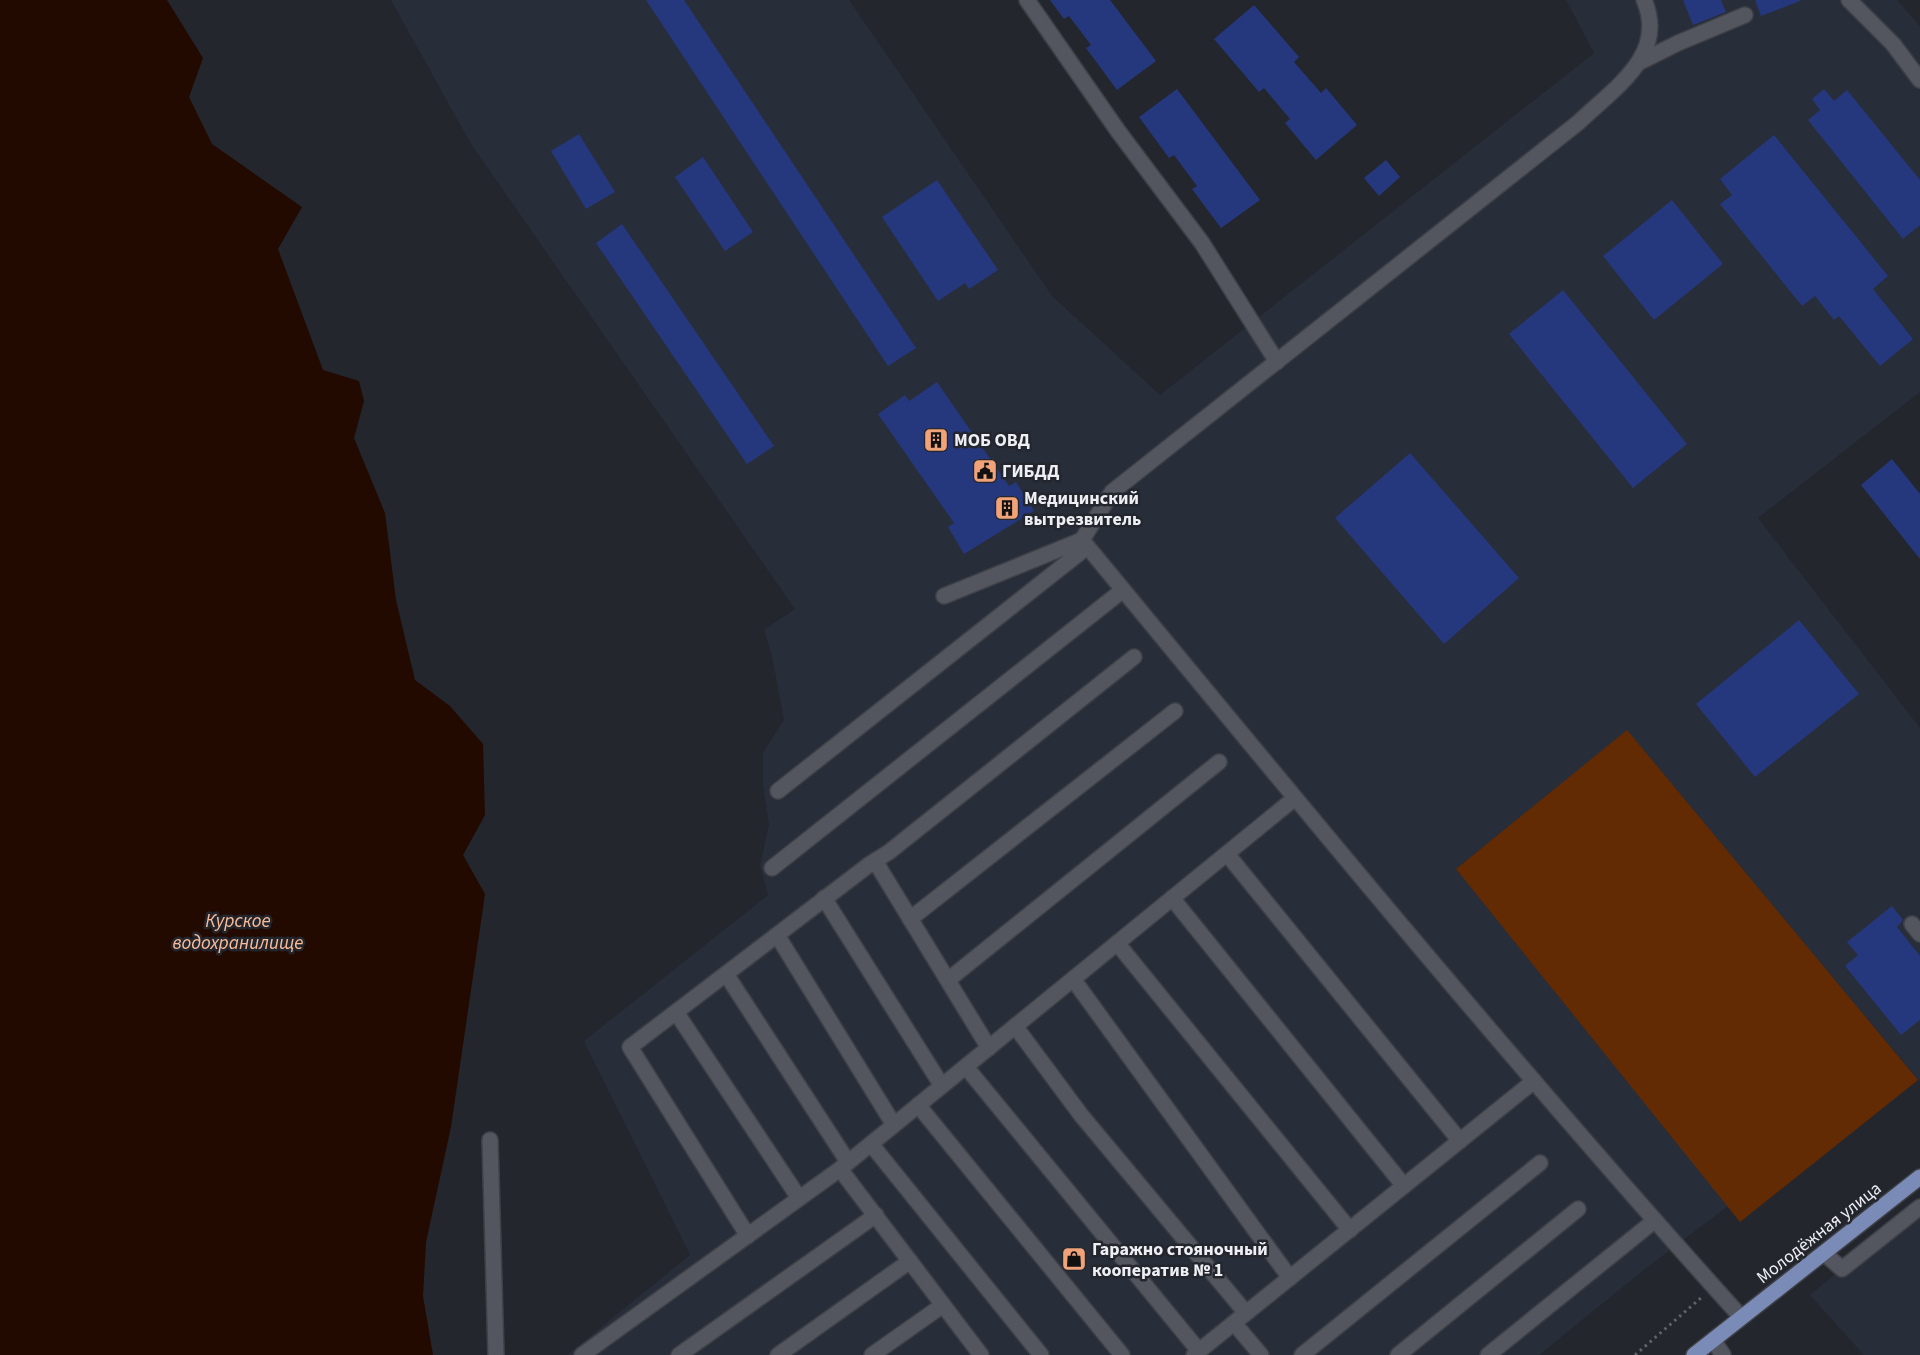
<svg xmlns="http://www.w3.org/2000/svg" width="1920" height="1355" viewBox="0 0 1920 1355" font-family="'Source Sans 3',sans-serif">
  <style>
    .built { fill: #282d3a }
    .green { fill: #622b04 }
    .water { fill: #220a00 }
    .building { fill: #25387d }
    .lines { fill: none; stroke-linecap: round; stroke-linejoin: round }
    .minor-casing { stroke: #3e4046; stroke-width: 18 }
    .major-casing { stroke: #3e4046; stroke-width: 18 }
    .path { stroke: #61646a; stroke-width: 3; stroke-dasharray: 2.5 4; stroke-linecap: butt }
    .minor { stroke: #53565e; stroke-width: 15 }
    .major { stroke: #7b8bb7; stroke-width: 15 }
    .labels { text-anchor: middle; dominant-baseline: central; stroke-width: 5; stroke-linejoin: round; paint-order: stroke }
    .poi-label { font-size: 18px; font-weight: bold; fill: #edeff4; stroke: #23262d; text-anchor: start }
    .street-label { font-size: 18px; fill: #edeff4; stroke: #23262d }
    .water-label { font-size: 19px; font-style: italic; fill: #fdbc99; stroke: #23262d }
  </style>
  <rect width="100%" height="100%" fill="#23262d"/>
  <!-- built -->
  <g class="built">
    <polygon points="391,0 849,0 1052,296 1160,395 1594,53 1566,0 1897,0 1920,26 1920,392 1758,518 1920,728 1920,1082 1627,731 1456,869 1728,1206 1645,1269 1539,1355 567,1355 690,1255 584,1041 768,895 760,866 769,824 763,786 763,753 784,720 772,656 764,630 795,609 471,144"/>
    <polygon points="1920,1204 1920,1355 1864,1355 1810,1295"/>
  </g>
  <!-- green -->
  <polygon class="green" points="1627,730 1918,1080 1740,1222 1456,869"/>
  <!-- water -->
  <polygon class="water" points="0,0 167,0 203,58 189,97 212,144 302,207 278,249 323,370 359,381 364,401 354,438 385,513 396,600 415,680 450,706 483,744 485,815 463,855 485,894 451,1127 426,1242 423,1296 433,1355 0,1355"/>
  <!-- building -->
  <g class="building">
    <polygon points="646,0 684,0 916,348 888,366"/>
    <polygon points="1050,0 1110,0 1156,61 1117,90 1086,48 1091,45 1069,16 1064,19"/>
    <polygon points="1683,0 1721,0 1726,12 1693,25"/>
    <polygon points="1755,0 1800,0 1800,1 1761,16"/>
    <polygon points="1254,5 1299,57 1294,62 1321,93 1326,88 1357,125 1316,160 1285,123 1290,119 1264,88 1259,92 1214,39"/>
    <polygon points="1177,89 1260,200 1221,228 1192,189 1197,186 1174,155 1169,158 1139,117"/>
    <polygon points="1824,89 1834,101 1847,90 1920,180 1920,225 1903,239 1808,120 1820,110 1812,99"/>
    <polygon points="579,134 615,192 586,209 551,151"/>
    <polygon points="1774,135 1888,276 1873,289 1913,339 1880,366 1839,316 1834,320 1815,296 1802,306 1720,204 1732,195 1720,179"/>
    <polygon points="703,157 753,232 725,251 675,177"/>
    <polygon points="1386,160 1400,177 1379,196 1364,178"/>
    <polygon points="937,180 998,270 969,289 965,283 938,301 882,217"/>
    <polygon points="1672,200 1723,264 1654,320 1603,256"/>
    <polygon points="622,224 774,446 747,464 596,243"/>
    <polygon points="1563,290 1687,444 1633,488 1509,334"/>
    <polygon points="937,382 1009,486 1016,482 1034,511 964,554 948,527 954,523 878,414 905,395 909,401"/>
    <polygon points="1410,453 1519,578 1444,644 1335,518"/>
    <polygon points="1892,459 1920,494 1920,559 1861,485"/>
    <polygon points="1799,620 1859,694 1755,777 1696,704"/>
    <polygon points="1892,906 1903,920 1897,927 1920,956 1920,1020 1901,1035 1845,966 1858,955 1847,942"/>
  </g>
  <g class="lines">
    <defs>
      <g id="minor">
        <polyline points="1027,0 1118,131 1202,243 1277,362"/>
        <polyline points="1849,0 1893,44 1920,80"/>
        <polyline points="1640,62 1678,43 1745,15"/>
        <path d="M1082,540l30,-48 467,-370c35,-34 89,-67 65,-122"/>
        <path d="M944,596l138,-56c216,262 432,525 659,777"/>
        <polyline points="778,791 1087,547"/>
        <polyline points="1227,854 1460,1141"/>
        <polyline points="875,861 989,1048"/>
        <polyline points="772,868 1123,590"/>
        <polyline points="824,898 942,1086"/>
        <polyline points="1172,898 1404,1186"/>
        <polyline points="910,919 1175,711"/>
        <polyline points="1912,924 1920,934"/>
        <polyline points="777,935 894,1125"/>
        <polyline points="1117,943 1350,1230"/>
        <polyline points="726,974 848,1162"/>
        <polyline points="1073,979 1290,1278"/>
        <polyline points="948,980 1219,762"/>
        <polyline points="676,1012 799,1198"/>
        <polyline points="1015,1026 1081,1115 1246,1313"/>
        <polyline points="966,1067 1199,1351"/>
        <polyline points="918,1105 1122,1355"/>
        <polyline points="490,1140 496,1355"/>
        <polyline points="871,1144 1041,1355"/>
        <polyline points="748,1236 630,1047 870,864 889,852 1134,657"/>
        <polyline points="1824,1253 1842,1269 1920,1207"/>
        <polyline points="1234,1323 1261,1355"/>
        <polyline points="1713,1340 1723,1355"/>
        <polyline points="582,1355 840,1169"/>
        <polyline points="679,1355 876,1215"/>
        <polyline points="778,1355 910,1261"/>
        <polyline points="872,1355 943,1305"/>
        <polyline points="981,1355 840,1169 1295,798"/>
        <polyline points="1194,1355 1534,1081"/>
        <polyline points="1302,1355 1540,1163"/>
        <polyline points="1398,1355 1578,1209"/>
        <polyline points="1488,1355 1654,1221"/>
      </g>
      <polyline id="major" points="1694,1355 1920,1177"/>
    </defs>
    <!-- minor casing -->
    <use href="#minor" class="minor-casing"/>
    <!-- major casing -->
    <use href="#major" class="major-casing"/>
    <!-- path -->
    <polyline class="path" points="1635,1355 1702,1297"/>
    <!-- minor -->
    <use href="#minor" class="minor"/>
    <!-- major -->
    <use href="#major" class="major"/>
  </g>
  <!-- icons -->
  <defs>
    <symbol id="building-square" viewBox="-11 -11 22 22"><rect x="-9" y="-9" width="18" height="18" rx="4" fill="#f0a278" stroke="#23262d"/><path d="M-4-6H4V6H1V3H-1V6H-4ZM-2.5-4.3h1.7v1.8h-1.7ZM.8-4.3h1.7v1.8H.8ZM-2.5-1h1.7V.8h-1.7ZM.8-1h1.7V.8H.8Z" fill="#111"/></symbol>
    <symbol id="civic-square" viewBox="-11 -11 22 22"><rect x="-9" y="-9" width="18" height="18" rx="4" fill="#f0a278" stroke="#23262d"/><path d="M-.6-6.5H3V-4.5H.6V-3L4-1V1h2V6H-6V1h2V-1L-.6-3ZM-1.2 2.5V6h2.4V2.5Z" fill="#111"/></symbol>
    <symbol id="shop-square" viewBox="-11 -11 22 22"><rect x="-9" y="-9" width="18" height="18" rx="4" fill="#f0a278" stroke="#23262d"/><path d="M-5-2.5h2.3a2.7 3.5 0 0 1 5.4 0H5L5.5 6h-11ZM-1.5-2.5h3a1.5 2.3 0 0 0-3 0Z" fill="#111"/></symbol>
  </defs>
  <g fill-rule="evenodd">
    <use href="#building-square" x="922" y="426" width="28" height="28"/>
    <use href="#civic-square" x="971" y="457" width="28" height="28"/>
    <use href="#building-square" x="993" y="494" width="28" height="28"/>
    <use href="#shop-square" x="1060" y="1245" width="28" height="28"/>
  </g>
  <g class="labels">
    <!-- poi labels -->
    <g class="poi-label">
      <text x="954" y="440">МОБ ОВД</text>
      <text x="1002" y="471">ГИБДД</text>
      <text x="1024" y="498">Медицинский<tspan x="1024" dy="21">вытрезвитель</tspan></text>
      <text x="1092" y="1249">Гаражно стояночный<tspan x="1092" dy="21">кооператив № 1</tspan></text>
    </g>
    <!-- street labels -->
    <g class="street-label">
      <text transform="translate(1819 1233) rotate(-38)">Молодёжная улица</text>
    </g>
    <!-- water labels -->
    <g class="water-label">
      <text x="238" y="921">Курское<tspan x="238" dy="22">водохранилище</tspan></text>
    </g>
  </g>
</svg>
